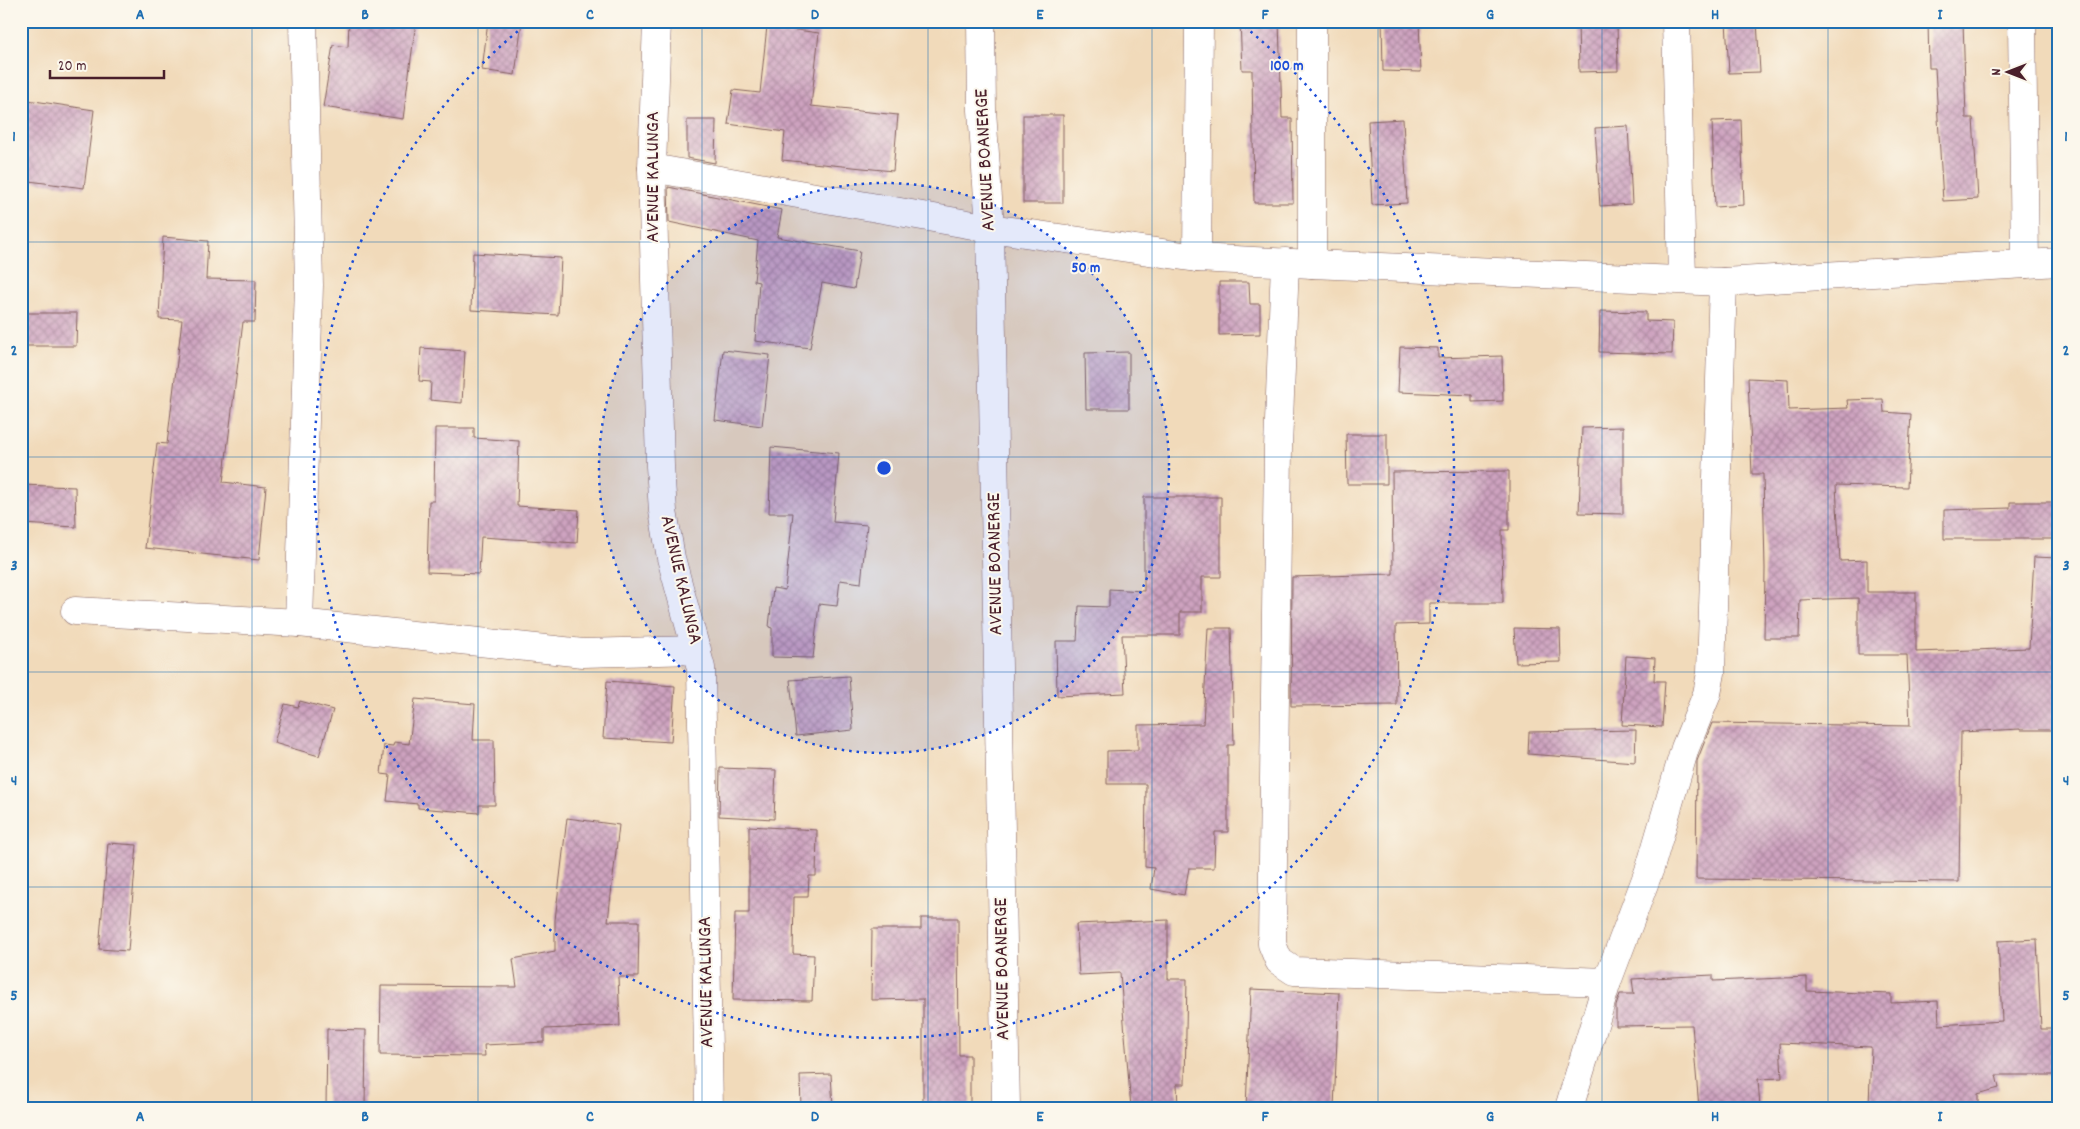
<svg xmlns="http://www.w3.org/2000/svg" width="2080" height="1129" viewBox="0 0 2080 1129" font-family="Dekko,sans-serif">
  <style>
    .building { fill: url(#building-cross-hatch) }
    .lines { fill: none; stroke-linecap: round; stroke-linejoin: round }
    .minor-casing { stroke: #84605d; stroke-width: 29 }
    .minor { stroke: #fff; stroke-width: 28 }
    .grid { fill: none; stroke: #1f6fb2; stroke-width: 1; stroke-opacity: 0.55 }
    .ring { fill: none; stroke: #1d4ed8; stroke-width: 2.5; stroke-dasharray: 2.5 5 }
    .labels { text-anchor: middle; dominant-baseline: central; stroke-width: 4; stroke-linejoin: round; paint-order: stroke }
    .street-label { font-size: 20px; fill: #4a1f2b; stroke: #fbf7ec }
    .centre { fill: #1d4ed8; stroke: #fbf7ec; stroke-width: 2.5 }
    .ring-label { font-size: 15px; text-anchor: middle; font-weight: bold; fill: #1d4ed8; stroke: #fbf7ec; stroke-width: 4; stroke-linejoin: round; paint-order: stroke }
    .neatline { fill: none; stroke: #1f6fb2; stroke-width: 2 }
    .grid-label { font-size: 16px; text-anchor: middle; font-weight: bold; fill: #1f6fb2 }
  </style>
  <defs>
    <pattern id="building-cross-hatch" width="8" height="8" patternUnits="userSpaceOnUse" patternTransform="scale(1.25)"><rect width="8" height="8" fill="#cea3c0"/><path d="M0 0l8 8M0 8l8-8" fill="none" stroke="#a9849c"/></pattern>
  </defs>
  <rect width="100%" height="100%" fill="#fbf7ec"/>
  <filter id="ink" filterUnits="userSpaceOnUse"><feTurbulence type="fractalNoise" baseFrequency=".02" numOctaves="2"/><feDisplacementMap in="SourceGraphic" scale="10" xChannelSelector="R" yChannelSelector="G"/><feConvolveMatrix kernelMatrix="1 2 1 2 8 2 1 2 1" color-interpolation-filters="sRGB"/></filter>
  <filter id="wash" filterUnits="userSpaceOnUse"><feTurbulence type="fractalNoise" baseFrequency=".0096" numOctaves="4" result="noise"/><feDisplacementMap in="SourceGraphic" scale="20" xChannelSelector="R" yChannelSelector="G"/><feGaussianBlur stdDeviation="1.12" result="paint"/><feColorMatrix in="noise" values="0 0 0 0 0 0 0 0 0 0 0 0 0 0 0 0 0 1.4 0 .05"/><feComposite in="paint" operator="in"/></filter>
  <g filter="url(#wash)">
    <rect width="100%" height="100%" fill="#f1daba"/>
    <g id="blocks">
      <!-- building -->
      <g class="building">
        <polygon points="349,21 416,21 403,119 323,107 333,45 348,47"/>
        <polygon points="488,21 522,21 515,75 482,70"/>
        <polygon points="1240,21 1279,21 1282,118 1292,118 1293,203 1254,203 1252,70 1242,70"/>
        <polygon points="1382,21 1419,21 1421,72 1383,71"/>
        <polygon points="1578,21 1617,21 1618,71 1579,72"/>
        <polygon points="1726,21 1757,21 1760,72 1729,73"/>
        <polygon points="1928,21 1963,21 1966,118 1973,118 1978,199 1943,201 1935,68 1929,68"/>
        <polygon points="767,26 819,33 811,106 898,115 893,171 782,160 785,132 728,124 733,90 760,93"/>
        <polygon points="21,99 94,110 84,188 21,180"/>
        <rect x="1023" y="115" width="40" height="88"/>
        <polygon points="1403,119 1407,203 1372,205 1368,121"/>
        <polygon points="687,120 716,120 715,163 687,158"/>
        <polygon points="1741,120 1744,205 1715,207 1712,121"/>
        <polygon points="1628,126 1632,204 1600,206 1595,128"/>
        <polygon points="668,187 782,210 777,237 860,251 854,289 822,283 810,348 755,341 759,282 754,281 758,241 669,222"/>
        <polygon points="163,237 208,241 206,279 256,280 255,322 243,322 223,482 266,487 259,560 145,548 157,443 167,444 182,320 159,319"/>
        <polygon points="473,253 561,258 558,315 471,310"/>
        <polygon points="1219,282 1249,282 1250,304 1260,304 1260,334 1219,335"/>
        <polygon points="1600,311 1646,312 1646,321 1673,322 1672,354 1599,352"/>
        <polygon points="21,313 77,313 76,346 21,346"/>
        <polygon points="1400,347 1438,348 1438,358 1502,356 1503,401 1472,402 1472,395 1398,392"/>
        <polygon points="421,348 465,351 462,403 430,400 431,382 419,381"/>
        <polygon points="723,350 770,355 762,426 715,420"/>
        <polygon points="1129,352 1129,409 1086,409 1085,353"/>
        <polygon points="1748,378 1788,380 1789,410 1848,408 1847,400 1883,399 1884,412 1911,414 1907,487 1836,485 1840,561 1867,560 1867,592 1916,592 1916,652 2029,648 2034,557 2059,558 2059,730 2020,730 2020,729 1961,732 1959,882 1696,879 1697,761 1712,723 1910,726 1907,655 1858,655 1858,598 1800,600 1799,638 1764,638 1765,569 1763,474 1752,474"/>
        <polygon points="1623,427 1623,514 1579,513 1582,428"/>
        <polygon points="435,428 474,428 474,438 519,441 517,506 579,510 577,543 481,537 479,574 427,572 429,501 434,501"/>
        <polygon points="1346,434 1387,434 1387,484 1347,484"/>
        <polygon points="771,447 839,453 833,522 867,525 861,583 840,580 837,606 819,604 813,658 772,657 772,628 769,627 773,588 785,590 793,513 769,513"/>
        <polygon points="1509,471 1509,530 1502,530 1503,603 1429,603 1429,624 1396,625 1397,705 1291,706 1292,577 1393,574 1392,472"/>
        <polygon points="21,485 75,487 76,527 21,524"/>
        <polygon points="1144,497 1221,497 1221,577 1202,577 1202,612 1180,612 1180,635 1122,635 1125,693 1057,696 1056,641 1077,641 1079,606 1109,607 1109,589 1144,591"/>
        <polygon points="2010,502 2059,502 2059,539 1944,539 1944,510 2010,508"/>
        <polygon points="1208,628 1231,628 1234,745 1228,745 1228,832 1215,832 1214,868 1189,868 1184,895 1151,889 1154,868 1145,867 1146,784 1107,784 1107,751 1138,750 1138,725 1203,724"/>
        <polygon points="1514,628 1560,629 1561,662 1516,663"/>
        <polygon points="1626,656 1655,658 1654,681 1665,681 1662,727 1622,725"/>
        <polygon points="849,676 853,730 796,736 790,680"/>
        <polygon points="607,681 675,686 671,742 603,738"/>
        <polygon points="415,699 475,704 473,740 494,740 495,805 479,805 479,813 418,808 418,804 387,801 390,775 381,774 384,745 393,746 394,742 409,744"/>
        <polygon points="300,701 333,710 319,756 274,743 285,704 298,707"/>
        <polygon points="1636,730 1635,762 1528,754 1529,732"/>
        <polygon points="720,768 776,770 774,819 719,816"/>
        <polygon points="567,818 619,825 608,921 639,921 638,977 618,977 620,1026 544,1029 544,1042 484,1045 485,1056 380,1055 381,986 517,987 513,959 555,951 555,920"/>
        <polygon points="749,826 817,830 816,876 809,876 808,897 794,897 793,954 814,955 812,1001 733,1000 735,913 749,913"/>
        <polygon points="108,843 137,845 128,951 99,949"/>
        <polygon points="921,918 958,918 959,1055 970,1055 970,1108 923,1108 923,999 871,1000 872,929 921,929"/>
        <polygon points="1168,920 1168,979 1187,979 1185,1084 1177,1084 1178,1108 1131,1108 1120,973 1079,975 1076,924"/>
        <polygon points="2037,939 2041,1029 2058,1029 2058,1075 1996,1075 1999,1088 1978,1094 1978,1107 1869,1106 1871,1047 1780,1043 1782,1078 1758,1079 1760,1108 1699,1108 1692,1025 1616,1026 1616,1006 1620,994 1634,994 1632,979 1713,975 1713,981 1807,977 1807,991 1891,994 1891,1003 1938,1001 1939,1025 2002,1021 1998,941"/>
        <polygon points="1251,989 1339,993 1334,1108 1246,1108"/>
        <polygon points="327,1029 366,1030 365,1108 326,1108"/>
        <polygon points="831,1074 833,1108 801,1108 800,1075"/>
      </g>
    </g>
  </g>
  <g filter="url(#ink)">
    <use href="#blocks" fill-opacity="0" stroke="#84605d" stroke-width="1"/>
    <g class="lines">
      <defs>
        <g id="minor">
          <polyline points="657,21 652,168 660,466 663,511 671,558 701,668 709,1108"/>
          <polyline points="981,21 982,110 990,228 1006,1108"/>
          <polyline points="1312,21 1312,264"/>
          <polyline points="1676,21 1682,279"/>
          <polyline points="2022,21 2025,264"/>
          <polyline points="652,168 990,228 1197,258 1312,264 1723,282 2059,262"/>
          <polyline points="1197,258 1199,21"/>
          <polyline points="1285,262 1278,448 1272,944 1279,961 1294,971 1607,982"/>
          <polyline points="75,611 299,623 583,653 697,650"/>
          <polyline points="299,623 309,285 303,21"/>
          <polyline points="1569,1108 1607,982 1650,868 1685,748 1707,694 1711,673 1723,282"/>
        </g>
      </defs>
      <!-- minor casing -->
      <use href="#minor" class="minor-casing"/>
      <!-- minor -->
      <use href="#minor" class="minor"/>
    </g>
  </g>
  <!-- grid -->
  <path class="grid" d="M252,21v1087M478,21v1087M702,21v1087M928,21v1087M1152,21v1087M1378,21v1087M1602,21v1087M1828,21v1087M21,242h2038M21,457h2038M21,672h2038M21,887h2038"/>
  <!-- distance rings -->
  <circle cx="884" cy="468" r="285" fill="#1d4ed8" fill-opacity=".12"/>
  <g class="ring">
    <circle cx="884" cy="468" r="285"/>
    <path d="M1239 22A570 570 0 1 1 529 22"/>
  </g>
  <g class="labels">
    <!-- street labels -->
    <g class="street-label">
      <text transform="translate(986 160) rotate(-93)">AVENUE BOANERGE</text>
      <text transform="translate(654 177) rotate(-90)">AVENUE KALUNGA</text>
      <text transform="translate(996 564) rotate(-91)">AVENUE BOANERGE</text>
      <text transform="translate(680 580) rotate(77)">AVENUE KALUNGA</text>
      <text transform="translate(1003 969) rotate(-91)">AVENUE BOANERGE</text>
      <text transform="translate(707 982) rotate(-91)">AVENUE KALUNGA</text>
    </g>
  </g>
  <circle cx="884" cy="468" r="8" class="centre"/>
  <g class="ring-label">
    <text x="1287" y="70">100 m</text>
    <text x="1086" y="272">50 m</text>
  </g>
  <!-- margin -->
  <rect width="2080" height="1129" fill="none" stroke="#fbf7ec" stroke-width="55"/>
  <!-- north arrow -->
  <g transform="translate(2008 72) rotate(270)" stroke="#fbf7ec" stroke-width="4" paint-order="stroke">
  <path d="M0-4L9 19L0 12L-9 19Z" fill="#4a1f2b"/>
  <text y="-8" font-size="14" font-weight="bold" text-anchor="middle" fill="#4a1f2b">N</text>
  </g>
  <!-- scale -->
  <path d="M50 70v8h114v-8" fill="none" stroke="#4a1f2b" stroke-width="2.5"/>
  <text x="58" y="70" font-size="15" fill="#4a1f2b" stroke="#fbf7ec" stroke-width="4" paint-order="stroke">20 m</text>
  <rect x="28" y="28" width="2024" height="1074" class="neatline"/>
  <g class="grid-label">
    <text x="140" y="19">A</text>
    <text x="365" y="19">B</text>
    <text x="590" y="19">C</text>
    <text x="815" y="19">D</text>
    <text x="1040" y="19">E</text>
    <text x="1265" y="19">F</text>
    <text x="1490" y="19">G</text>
    <text x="1715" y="19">H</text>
    <text x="1940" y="19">I</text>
    <text x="14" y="141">1</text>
    <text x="2066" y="141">1</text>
    <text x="14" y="355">2</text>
    <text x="2066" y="355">2</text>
    <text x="14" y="570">3</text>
    <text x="2066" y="570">3</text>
    <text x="14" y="785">4</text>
    <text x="2066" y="785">4</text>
    <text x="14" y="1000">5</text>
    <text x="2066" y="1000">5</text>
    <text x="140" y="1121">A</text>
    <text x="365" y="1121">B</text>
    <text x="590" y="1121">C</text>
    <text x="815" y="1121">D</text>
    <text x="1040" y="1121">E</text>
    <text x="1265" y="1121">F</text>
    <text x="1490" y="1121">G</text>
    <text x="1715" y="1121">H</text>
    <text x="1940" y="1121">I</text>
  </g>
</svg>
